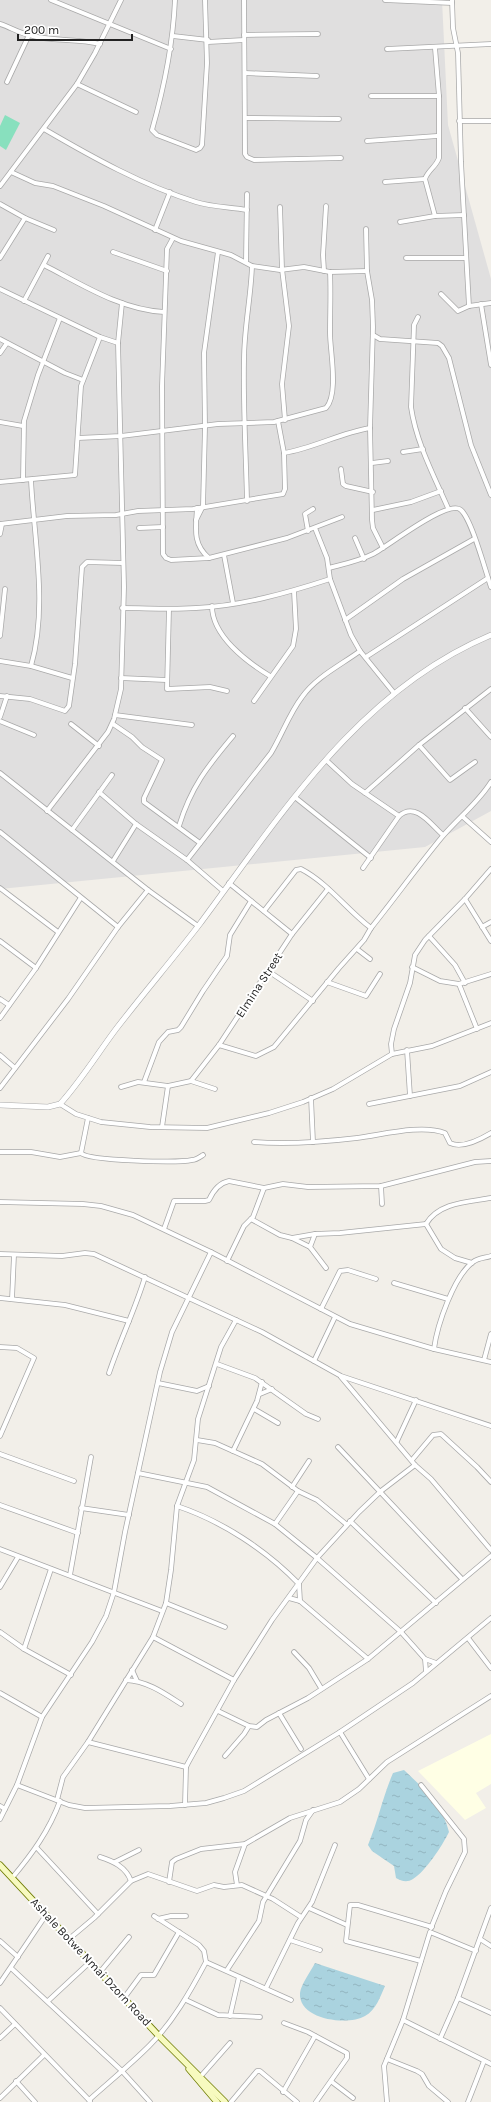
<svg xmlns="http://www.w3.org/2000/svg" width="491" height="2102" viewBox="0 0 491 2102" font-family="Karla,sans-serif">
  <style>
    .residential { fill: #e0dfdf }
    .education { fill: #ffffe5 }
    .pitch { fill: #88e0be }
    .water { fill: url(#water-ripples) }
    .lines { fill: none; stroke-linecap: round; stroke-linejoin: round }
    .minor-casing { stroke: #a9a9a9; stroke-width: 5.5 }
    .tertiary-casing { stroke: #a9a9a9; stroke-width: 6 }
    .secondary-casing { stroke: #707d05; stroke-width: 7 }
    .minor { stroke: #fff; stroke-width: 4 }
    .tertiary { stroke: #fff; stroke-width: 5 }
    .secondary { stroke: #f7fabf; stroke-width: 5.5 }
    .labels { text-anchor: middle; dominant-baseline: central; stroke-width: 4; stroke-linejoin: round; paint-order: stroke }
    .street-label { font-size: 12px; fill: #222; stroke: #fff }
  </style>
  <defs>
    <pattern id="water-ripples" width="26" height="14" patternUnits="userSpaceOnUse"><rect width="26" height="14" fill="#aad3df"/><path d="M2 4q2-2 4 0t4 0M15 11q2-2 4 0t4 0" fill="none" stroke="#92b5bf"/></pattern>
  </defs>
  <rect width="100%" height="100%" fill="#f2efe9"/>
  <!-- residential -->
  <polygon class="residential" points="0,0 442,0 448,125 491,279 491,811 425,847 0,889"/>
  <!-- education -->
  <polygon class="education" points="491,1734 491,1784 476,1793 486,1808 465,1820 418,1771"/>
  <!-- pitch -->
  <polygon class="pitch" points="5,115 20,123 6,150 0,146 0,126"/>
  <!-- water -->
  <g class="water">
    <path d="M404,1770c19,18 39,36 45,62 -7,14 -23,39 -36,47 -6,4 -12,2 -17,-1l-2,-12 -22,-15 -4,-6c10,-24 15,-49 25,-72z"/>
    <path d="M315,1963l70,23c-5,11 -9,24 -20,30 -17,10 -67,4 -65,-23 1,-9 11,-22 15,-30z"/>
  </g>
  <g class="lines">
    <defs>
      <g id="minor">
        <polyline points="51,0 171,49"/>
        <path d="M175,0c-2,44 -11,88 -23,130l5,5 39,15 4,-2 2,-3 5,-82 -2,-63"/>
        <polyline points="244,0 245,154 247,157 254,160 341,158"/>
        <polyline points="385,0 452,3"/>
        <polyline points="452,0 453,28 458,53 461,162 469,306"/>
        <path d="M0,24c10,3 19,9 29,11 23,7 47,3 71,9"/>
        <polyline points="244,35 318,34"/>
        <polyline points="173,36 208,40"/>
        <polyline points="208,42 244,40"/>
        <path d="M435,48l4,48v62c-3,9 -11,12 -14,21l10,37"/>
        <polyline points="387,49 491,44"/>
        <polyline points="245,73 317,76"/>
        <polyline points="7,82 29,35"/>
        <polyline points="77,84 136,112"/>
        <polyline points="371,96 439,96"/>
        <polyline points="246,118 339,119"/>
        <polyline points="459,121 491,121"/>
        <path d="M44,129c48,28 98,56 152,73 16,5 34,5 51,8"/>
        <polyline points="367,141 437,136"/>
        <polyline points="11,172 35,183 53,186 104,206 181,241 231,255 252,266 280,270 304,267 330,272 367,271"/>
        <polyline points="385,182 425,179"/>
        <polyline points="0,186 77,84 95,53 121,0"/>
        <polyline points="0,204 25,218 54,230"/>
        <polyline points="280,207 282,269 289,326 282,384 285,420"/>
        <polyline points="400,222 435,216 464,215"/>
        <polyline points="366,229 367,271 372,300 373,327 370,428 372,520 373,528 383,548"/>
        <polyline points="155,230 170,192"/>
        <polyline points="173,238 167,249 162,386 163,554 166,558 171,560 209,558"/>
        <polyline points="113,252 167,271"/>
        <polyline points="0,258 25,218"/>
        <polyline points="406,258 466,258"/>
        <polyline points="246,262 247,194"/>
        <path d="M44,265c37,19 77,45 120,47"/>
        <polyline points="324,271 323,255 326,206"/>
        <polyline points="0,289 100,337 118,343"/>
        <polyline points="441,294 458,311 469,306 491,303"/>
        <polyline points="24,301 48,256"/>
        <polyline points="481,304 491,365"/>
        <path d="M418,317l-4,8 -3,82c5,35 23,69 37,101"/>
        <polyline points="373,335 380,339 438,343 442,346 449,358 471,445 491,495"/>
        <polyline points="0,339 65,373 83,380"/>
        <polyline points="0,353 7,343"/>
        <polyline points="0,422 23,426"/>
        <path d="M78,438l43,-2 97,-12 56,-2 52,-14c13,-14 4,-57 4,-75 0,-21 1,-41 0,-61"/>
        <polyline points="403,452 423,449"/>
        <path d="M284,453c30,-5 56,-20 86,-25"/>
        <polyline points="372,463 388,461"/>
        <polyline points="341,469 343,484 346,486 373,492"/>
        <polyline points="23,480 24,421 38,375 60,318"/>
        <polyline points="0,482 75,475 81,386 100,337"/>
        <path d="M247,501c-1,-47 -4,-94 -3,-141 0,-32 7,-63 8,-94"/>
        <path d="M197,508c-1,19 -5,36 12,50l78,-20 55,-21"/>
        <polyline points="373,510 411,502 441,491"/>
        <polyline points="196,520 203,506 205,427 204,353 218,252"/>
        <polyline points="0,524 67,516 116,515 138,511 193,509 283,494 285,489 284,453 278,421"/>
        <polyline points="139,528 163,527"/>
        <polyline points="315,528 327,558 330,579 351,635 360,651 394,693"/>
        <polyline points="308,531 305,514 313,509"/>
        <polyline points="0,534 2,524"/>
        <polyline points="355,538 364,559"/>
        <polyline points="224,555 233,603"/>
        <path d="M329,568c15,-4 30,-7 44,-14 14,-7 76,-56 88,-44 11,10 24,60 30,77"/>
        <path d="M212,606c0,30 35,56 58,70"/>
        <path d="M122,608c25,0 49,2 74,0 45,-2 91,-15 134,-29"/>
        <polyline points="169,609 167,689 210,687 227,691"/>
        <polyline points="345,620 403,579 474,539"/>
        <polyline points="0,636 5,589"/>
        <polyline points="366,657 488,578"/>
        <polyline points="0,661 31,666 72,678"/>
        <path d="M31,666c17,-59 3,-126 0,-186"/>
        <polyline points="121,678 166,680"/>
        <polyline points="0,696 30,699 65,711 69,706 75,664 82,567 87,562 123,563"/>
        <polyline points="254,701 293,646 296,629 294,591"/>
        <polyline points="465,708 491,737"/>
        <polyline points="115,715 192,725"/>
        <polyline points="0,717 7,696"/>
        <polyline points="0,721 34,735"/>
        <polyline points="71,724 99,746"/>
        <polyline points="113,724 132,737 142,747 162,760 144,798 144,802 200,843"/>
        <polyline points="419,745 450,780 475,762"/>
        <polyline points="326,760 352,784 399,816"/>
        <polyline points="0,773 148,890 198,926"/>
        <polyline points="99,792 136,824 187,860 223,891"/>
        <polyline points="365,793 419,745 491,689"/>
        <polyline points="296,798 371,858"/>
        <polyline points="47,811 108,732 114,719 121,689 124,587 118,343 122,303"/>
        <polyline points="463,817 491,842"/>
        <path d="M179,826c12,-39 28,-59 54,-90"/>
        <polyline points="72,830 112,775"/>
        <polyline points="0,832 118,927"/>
        <path d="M187,860l84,-107c11,-18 18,-39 31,-56 14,-20 39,-32 58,-46"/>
        <polyline points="113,861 136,824"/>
        <path d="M363,868l36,-52c17,-15 32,9 44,19"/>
        <polyline points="229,883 292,934"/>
        <polyline points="0,888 58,932"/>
        <polyline points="465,899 491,941"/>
        <path d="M264,911l32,-41 5,-1c27,14 46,41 70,59"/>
        <polyline points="482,927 491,922"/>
        <polyline points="429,936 455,965 465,983"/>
        <polyline points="0,941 36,968"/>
        <polyline points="357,949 370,959"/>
        <polyline points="412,967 440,981 459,984"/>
        <polyline points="268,971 313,1001"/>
        <polyline points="327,982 366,996 380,974"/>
        <polyline points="0,999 9,1005"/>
        <polyline points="0,1018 36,968 80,899"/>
        <polyline points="477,1029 459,984 491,974"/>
        <path d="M219,1045l37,11 18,-9 65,-79 25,-28 7,-12c24,-30 47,-62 71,-91 16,-19 36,-34 49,-55"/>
        <polyline points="407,1050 410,1096"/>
        <polyline points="392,1054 391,1044 394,1029 410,983 415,955 425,940 465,899 491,869"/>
        <polyline points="0,1055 15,1068"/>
        <polyline points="191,1081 219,1045 292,934 328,889"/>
        <polyline points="144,1082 159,1042 168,1032 178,1030 181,1027 203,991 227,956 230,935 251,901"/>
        <polyline points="121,1087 138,1082 168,1086 191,1081 215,1089"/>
        <polyline points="0,1088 68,999 118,927 148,890"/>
        <polyline points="311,1098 313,1142"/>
        <polyline points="60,1104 76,1114 101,1122 150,1127 207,1128 269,1113 303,1102 333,1089 392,1054 432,1046 491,1023"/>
        <polyline points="369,1104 460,1086 491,1072"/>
        <polyline points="162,1127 168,1086"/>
        <path d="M254,1142c34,3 69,0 103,-4 25,-3 64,-14 88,-5l5,10c12,6 31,-4 41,-10"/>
        <path d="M0,1152h31l29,5 21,-4c7,8 97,10 111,7 4,0 8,-3 11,-5"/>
        <polyline points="81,1153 88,1118"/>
        <polyline points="381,1186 382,1204"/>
        <polyline points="0,1202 83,1204 101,1206 133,1215 211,1252 350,1324 434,1349 491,1362"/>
        <polyline points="251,1219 280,1235 292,1238 310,1247 326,1268"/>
        <path d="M426,1224c13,-22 43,-22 65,-26"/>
        <polyline points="426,1224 441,1249 455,1258 472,1263"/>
        <path d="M164,1229l10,-28h31l4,-1c4,-9 10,-17 20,-19l35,7 19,-4 25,3 73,-1 94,-24 16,-1"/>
        <polyline points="292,1238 315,1234 340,1233 426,1224"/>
        <polyline points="310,1247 315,1234"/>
        <polyline points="0,1254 62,1256 85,1253 94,1254 262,1332 341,1376 491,1426"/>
        <polyline points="227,1261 244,1226 253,1217 264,1188"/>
        <polyline points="394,1283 448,1299"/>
        <polyline points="0,1298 65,1305 129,1321"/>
        <polyline points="12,1299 14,1255"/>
        <polyline points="321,1309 340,1271 348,1270 376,1279"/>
        <polyline points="0,1347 17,1348 34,1358 0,1436"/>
        <path d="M434,1349c3,-24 20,-73 39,-87 5,-4 12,-4 18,-6"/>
        <polyline points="484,1360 491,1334"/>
        <polyline points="314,1361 335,1317"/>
        <polyline points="217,1364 255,1378 306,1414 318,1419"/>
        <path d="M109,1373c11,-33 26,-63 36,-96"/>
        <polyline points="341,1377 415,1465 431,1479 491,1550"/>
        <polyline points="158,1383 197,1391 209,1386"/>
        <polyline points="260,1394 272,1389"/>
        <polyline points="254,1409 278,1423"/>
        <polyline points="197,1440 215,1443 262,1464 298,1491 317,1500 346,1524"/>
        <polyline points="397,1441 416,1400"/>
        <polyline points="338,1447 462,1579"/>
        <polyline points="233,1451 257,1401 262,1382"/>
        <polyline points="0,1454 74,1481"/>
        <polyline points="412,1460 433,1435 441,1434 477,1467 491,1482"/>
        <polyline points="138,1473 207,1487 275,1524 317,1558 401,1632 425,1659 436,1663"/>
        <polyline points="292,1487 309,1461"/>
        <polyline points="0,1505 78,1533"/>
        <path d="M177,1506c45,15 89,44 122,78l1,17"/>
        <polyline points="81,1508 129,1515"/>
        <polyline points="350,1521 436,1603"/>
        <polyline points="275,1524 298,1491"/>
        <polyline points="0,1549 162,1611"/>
        <polyline points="70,1575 91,1457"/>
        <polyline points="0,1587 18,1557"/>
        <polyline points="289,1598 300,1601 368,1659"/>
        <polyline points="166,1603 225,1627"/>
        <polyline points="0,1632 24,1649 71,1675"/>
        <polyline points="153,1637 234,1680"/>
        <polyline points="468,1638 491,1668"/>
        <polyline points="24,1649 51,1569"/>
        <polyline points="294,1652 309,1668 321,1688"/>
        <polyline points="425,1659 426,1671"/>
        <polyline points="132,1670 137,1681"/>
        <path d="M126,1680c21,1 38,13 55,24"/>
        <polyline points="0,1693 42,1717"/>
        <polyline points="218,1711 249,1726 257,1727 266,1720 308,1698 368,1659 491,1556"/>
        <polyline points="279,1713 301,1749"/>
        <polyline points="340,1732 369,1779"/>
        <polyline points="88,1742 186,1767"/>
        <polyline points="225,1756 244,1734 249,1726"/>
        <polyline points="17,1785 69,1805 85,1808 170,1806 206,1803 224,1798 244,1791 340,1732 413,1683 491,1618"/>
        <polyline points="421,1785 464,1839 465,1852 446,1891 431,1928"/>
        <polyline points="57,1800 63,1777 88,1742 153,1637 166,1603 171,1570 177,1506 194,1460 198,1419 221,1347 236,1320"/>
        <polyline points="185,1805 186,1767 188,1763 234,1680 272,1620 317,1558 359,1512 381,1491 415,1465"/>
        <polyline points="0,1806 5,1809"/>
        <polyline points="0,1819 17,1785 42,1717 92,1642 106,1616 114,1592 125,1532 160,1372 172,1332 211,1252"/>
        <polyline points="37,1848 98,1914"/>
        <path d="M100,1857c13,4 26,10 31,24"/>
        <polyline points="115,1862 139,1850"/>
        <path d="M12,1878c20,-24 37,-47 48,-77"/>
        <polyline points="169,1882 172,1862 176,1859 201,1849 245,1844 290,1818 340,1802 359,1789 387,1762 491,1696"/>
        <polyline points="237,1885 235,1872 245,1844"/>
        <polyline points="309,1908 347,1925"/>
        <polyline points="154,1916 199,1945 204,1951 206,1962"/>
        <polyline points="158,1919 171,1916 186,1916"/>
        <polyline points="69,1939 94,1918 131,1881 148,1874 197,1891 214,1885 224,1887 242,1885 273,1899 301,1917"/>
        <polyline points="480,1939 491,1946"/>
        <polyline points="290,1940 320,1950"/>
        <polyline points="0,1941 18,1957"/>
        <polyline points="421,1961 346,1941 350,1905 358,1905 432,1927"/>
        <polyline points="11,1968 121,2070 150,2102"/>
        <polyline points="227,1970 259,1921 263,1902 300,1841 306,1820 313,1810"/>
        <polyline points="100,1972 129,1937"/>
        <polyline points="0,1983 46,1915"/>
        <polyline points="266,1988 298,1923 312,1902 335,1845"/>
        <polyline points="124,1998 141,1975 154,1975 179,1932"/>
        <polyline points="458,1998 491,2013"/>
        <polyline points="186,2000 218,2015 260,2017"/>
        <polyline points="48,2001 90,1962"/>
        <polyline points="0,2008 90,2101"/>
        <polyline points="230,2016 239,1977"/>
        <polyline points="403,2020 491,2064"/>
        <polyline points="284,2023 308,2032 347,2053 347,2058 316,2102"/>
        <polyline points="0,2038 15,2024"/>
        <polyline points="440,2039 458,1998 491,1908"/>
        <polyline points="387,2059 417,2071 422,2074 429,2086 448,2102"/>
        <polyline points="201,2076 230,2043"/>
        <polyline points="16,2081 35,2102"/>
        <polyline points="332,2082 353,2098"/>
        <polyline points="283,2092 315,2036"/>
        <polyline points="0,2098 44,2055"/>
        <path d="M89,2100c20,-18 41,-35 60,-54 24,-24 41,-54 57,-84l85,38"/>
        <polyline points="231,2102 257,2071 260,2071 297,2102"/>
        <polyline points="387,2102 384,2066 403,2020 430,1932 476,1951"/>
        <polyline points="468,2102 484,2061"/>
      </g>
      <path id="tertiary" d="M0,1105l48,2 12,-3c20,-22 38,-51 56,-75 27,-35 56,-69 83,-104 82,-110 160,-235 292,-290"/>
      <g id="secondary">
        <polyline points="0,1865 158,2035 225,2102"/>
        <polyline points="189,2069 217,2102"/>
      </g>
    </defs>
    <!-- minor casing -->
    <use href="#minor" class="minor-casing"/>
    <!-- tertiary casing -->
    <use href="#tertiary" class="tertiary-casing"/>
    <!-- secondary casing -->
    <use href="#secondary" class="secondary-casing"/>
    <!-- minor -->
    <use href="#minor" class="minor"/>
    <!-- tertiary -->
    <use href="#tertiary" class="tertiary"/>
    <!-- secondary -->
    <use href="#secondary" class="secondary"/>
  </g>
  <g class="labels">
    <!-- street labels -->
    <g class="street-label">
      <text transform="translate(259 985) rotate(-57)">Elmina Street</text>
      <text transform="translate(91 1962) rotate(47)">Ashale Botwe Nmai Dzorn Road</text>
    </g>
  </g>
  <!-- scale -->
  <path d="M18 34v6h114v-6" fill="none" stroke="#222222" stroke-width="2"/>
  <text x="24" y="34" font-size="12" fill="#222222" stroke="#ffffff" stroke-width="3" paint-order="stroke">200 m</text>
</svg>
